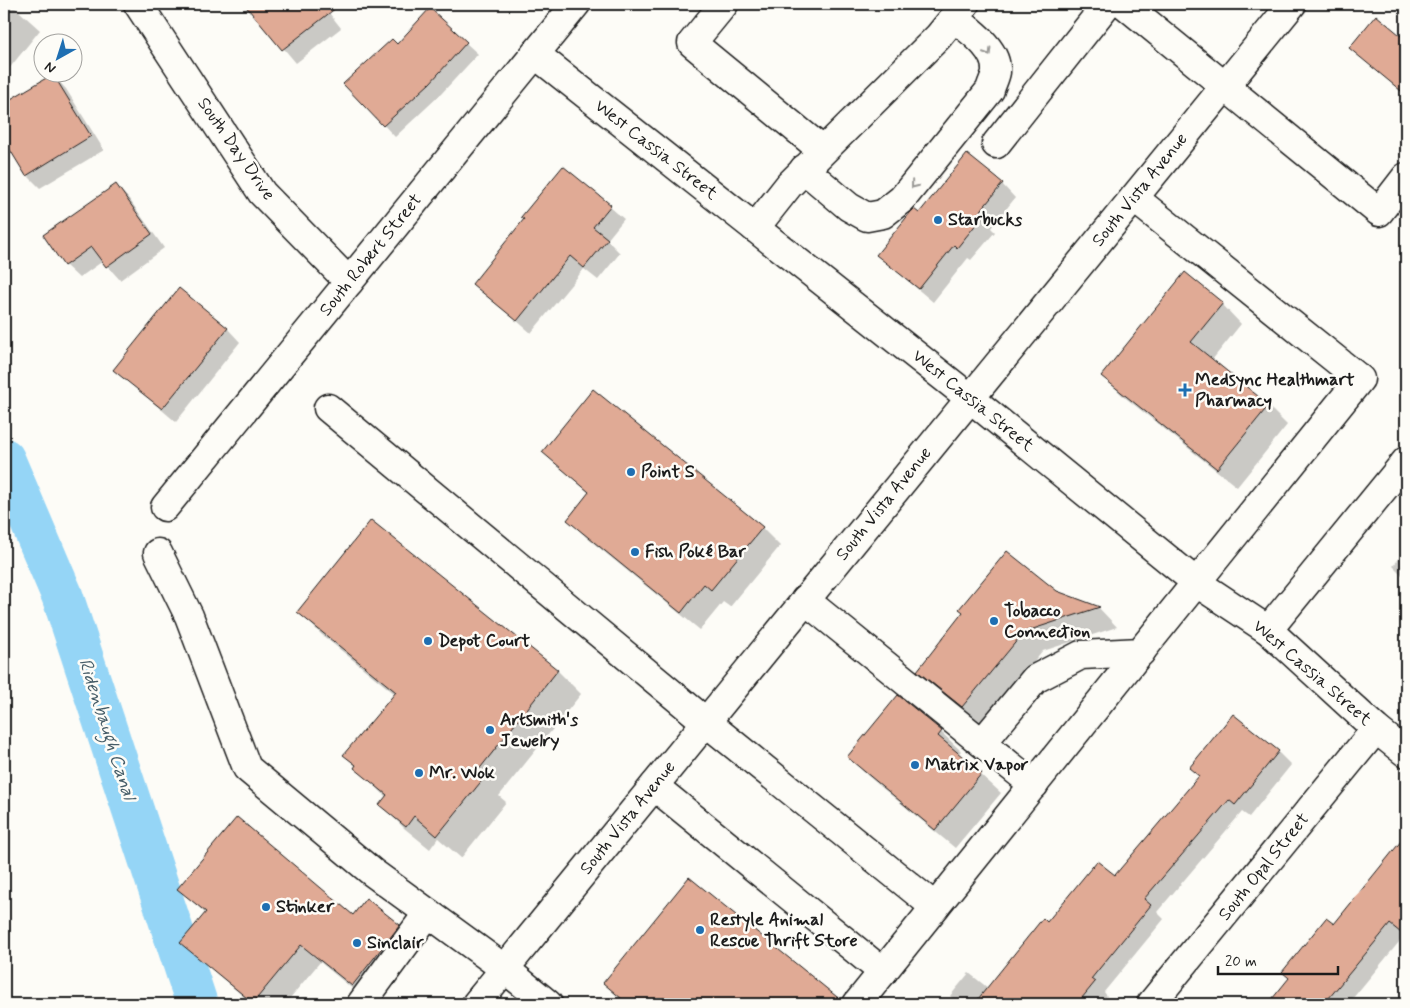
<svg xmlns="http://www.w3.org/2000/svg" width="1410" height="1008" viewBox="0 0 1410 1008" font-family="Mynerve,sans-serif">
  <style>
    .shadow { fill: #0003 }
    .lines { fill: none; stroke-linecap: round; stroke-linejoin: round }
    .canal { stroke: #95d5f6; stroke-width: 42 }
    .building { fill: #e0aa95; stroke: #1c1c1c }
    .minor-casing { stroke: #1c1c1c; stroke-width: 31 }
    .major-casing { stroke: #1c1c1c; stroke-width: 31 }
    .minor { stroke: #fdfcf7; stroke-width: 28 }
    .major { stroke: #fdfcf7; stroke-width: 28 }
    .oneway { stroke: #989794 }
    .poi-dot { fill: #1f6fb2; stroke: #fdfcf7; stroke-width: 2 }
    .labels { text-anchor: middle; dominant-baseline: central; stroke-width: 5; stroke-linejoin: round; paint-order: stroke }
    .street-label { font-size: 18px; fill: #1c1c1c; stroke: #fdfcf7 }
    .poi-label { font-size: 18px; font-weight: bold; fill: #1c1c1c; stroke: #fdfcf7; text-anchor: start }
    .water-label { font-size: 19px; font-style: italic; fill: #465d68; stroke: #fdfcf7 }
  </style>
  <rect width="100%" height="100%" fill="#fdfcf7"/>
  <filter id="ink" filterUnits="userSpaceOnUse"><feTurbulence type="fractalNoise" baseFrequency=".02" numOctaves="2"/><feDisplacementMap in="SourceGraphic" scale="10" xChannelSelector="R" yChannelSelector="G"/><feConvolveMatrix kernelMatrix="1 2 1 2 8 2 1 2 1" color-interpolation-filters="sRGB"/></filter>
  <g filter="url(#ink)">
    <!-- shadow -->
    <g class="shadow">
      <polygon points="4,4 11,4 40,30 4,75"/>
      <polygon points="246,4 322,4 341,28 296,63"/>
      <polygon points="430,10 478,54 441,94 395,137 345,84 397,46"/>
      <polygon points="1376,17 1406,41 1406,96 1351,48"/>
      <polygon points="53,75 66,89 104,150 40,188 27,175 4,137 4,105"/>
      <polygon points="563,167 624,219 607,240 620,253 598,280 584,269 531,333 474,284 526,220"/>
      <polygon points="1002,184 1015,198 991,228 995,232 971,260 968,258 933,302 877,255 919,214"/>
      <polygon points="116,185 129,199 164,248 120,280 103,261 79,278 65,265"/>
      <polygon points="1222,304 1241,324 1212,360 1268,406 1287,425 1237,487 1122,395 1103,375"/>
      <polygon points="227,328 240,342 176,422 115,370"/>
      <polygon points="544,452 762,528 780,546 730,607 723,602 700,630 586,537 568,519 589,493"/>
      <polygon points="371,521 558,671 581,694 499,796 506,802 461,858 438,838 430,849 404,828 381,805 387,798 345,755 395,694 322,635 299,612"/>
      <polygon points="1406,550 1406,579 1393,566"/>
      <polygon points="1056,593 1099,608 1117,627 1043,651 982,725 938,690 919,671"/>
      <polygon points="941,732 961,751 958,754 1001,793 955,848 868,776 848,757"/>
      <polygon points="1278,752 1291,765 1249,817 1242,812 1157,912 1164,919 1104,992 1107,996 1100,1004 959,1004 950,996 969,973 988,988 1047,923 1115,877 1200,777 1191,768"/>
      <polygon points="1399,846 1406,852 1406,938 1404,936 1348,1004 1269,1004 1290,979 1283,972 1334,926"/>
      <polygon points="179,888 399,926 417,944 371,1004 320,962 285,1004 252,1004 182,943 206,914"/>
      <polygon points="4,935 10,954 4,956"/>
      <polygon points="604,983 841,1002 843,1004 625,1004"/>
    </g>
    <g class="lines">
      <!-- canal -->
      <polyline class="canal" points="4,459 62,595 197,1004"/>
    </g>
    <!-- building -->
    <g class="building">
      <polygon points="244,4 341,4 282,50"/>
      <polygon points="430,8 467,42 430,83 383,126 343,84 392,39 397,44"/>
      <polygon points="1376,15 1406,40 1406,95 1349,48"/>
      <polygon points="53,74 91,136 26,176 4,140 4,103"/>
      <polygon points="967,154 1003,183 978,214 982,217 957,248 954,245 919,289 876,255 910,213 914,209 919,213"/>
      <polygon points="563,166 611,205 593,227 608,239 584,268 570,256 517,321 472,284 524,219 521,217"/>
      <polygon points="116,184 152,234 106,267 91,247 64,266 43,235"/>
      <polygon points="1185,272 1223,303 1191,342 1269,405 1217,469 1101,376"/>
      <polygon points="179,288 228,328 162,409 113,370"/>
      <polygon points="593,389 763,527 711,590 704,584 681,613 567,520 589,492 542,452"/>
      <polygon points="371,520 558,670 477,772 484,778 437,836 414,816 406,827 379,805 387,795 354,768 356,765 343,755 396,692 297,612"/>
      <polygon points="1007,551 1057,591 1100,607 1024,632 962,707 917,671 963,612 959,609"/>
      <polygon points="898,695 942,731 938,736 982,773 935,830 847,757"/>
      <polygon points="1233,714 1279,751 1235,805 1229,800 1144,899 1151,905 1091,979 1095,982 1077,1004 974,1004 1043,918 1047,922 1097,861 1115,875 1199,776 1189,768"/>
      <polygon points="237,817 353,915 366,898 400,925 352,986 301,945 253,1003 180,943 206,912 177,889"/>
      <polygon points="1406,835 1406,937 1390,924 1324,1004 1268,1004 1289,978 1282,972 1326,918 1334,924"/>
      <polygon points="689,877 842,1001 842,1004 628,1004 603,983"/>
    </g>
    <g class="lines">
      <defs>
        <g id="minor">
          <polyline points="138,4 262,193 349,282"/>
          <polyline points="724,4 692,43 822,150"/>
          <polyline points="1124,4 1379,212 1406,177"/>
          <polyline points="535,54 970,398 1197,583 1268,630 1376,729 1406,753"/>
          <polyline points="996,144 1107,4"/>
          <path d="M804,169l45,38 18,10 16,-3 19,-15 88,-109c1,-5 5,-12 6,-18 2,-23 -27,-42 -42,-54"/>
          <polyline points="755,228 789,185 938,37 965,4"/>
          <polyline points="328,408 706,722 935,907"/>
          <polyline points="165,507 576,4"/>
          <polyline points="158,553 189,616 247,768 372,872 505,969 548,1004"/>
          <polyline points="805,600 1034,785"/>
          <polyline points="1268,630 1406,461"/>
          <polyline points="982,743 1035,679 1081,655 1141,652"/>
          <polyline points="654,786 883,972"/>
          <polyline points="361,1004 428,913"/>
          <polyline points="857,1004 1360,379 1134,198"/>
          <polyline points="1151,1004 1376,729"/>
        </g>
        <polyline id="major" points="476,1004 1292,4"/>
      </defs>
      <!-- minor casing -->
      <use href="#minor" class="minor-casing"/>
      <!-- major casing -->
      <use href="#major" class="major-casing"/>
      <!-- minor -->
      <use href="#minor" class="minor"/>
      <!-- major -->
      <use href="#major" class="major"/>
    </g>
    <!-- one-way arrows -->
    <defs><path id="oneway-chevron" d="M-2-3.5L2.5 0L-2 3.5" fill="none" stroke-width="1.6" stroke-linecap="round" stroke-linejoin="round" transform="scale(1.25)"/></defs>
    <g class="oneway">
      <use href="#oneway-chevron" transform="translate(988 52) rotate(58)"/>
      <use href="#oneway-chevron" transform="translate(914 185) rotate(129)"/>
    </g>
  </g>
  <!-- markers -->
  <g class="poi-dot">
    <circle cx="938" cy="220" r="5"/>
    <path d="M1182.5 382.5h5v5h5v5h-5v5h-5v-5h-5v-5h5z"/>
    <circle cx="631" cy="472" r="5"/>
    <circle cx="635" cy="552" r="5"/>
    <circle cx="994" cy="621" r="5"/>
    <circle cx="428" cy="641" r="5"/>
    <circle cx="490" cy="730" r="5"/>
    <circle cx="915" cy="765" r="5"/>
    <circle cx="419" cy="773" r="5"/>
    <circle cx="266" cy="907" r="5"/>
    <circle cx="700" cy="930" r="5"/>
    <circle cx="357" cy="943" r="5"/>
  </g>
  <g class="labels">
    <!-- street labels -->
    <g class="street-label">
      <text transform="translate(236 149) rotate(55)">South Day Drive</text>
      <text transform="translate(656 150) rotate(38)">West Cassia Street</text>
      <text transform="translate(1140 190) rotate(-51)">South Vista Avenue</text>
      <text transform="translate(371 255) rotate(-51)">South Robert Street</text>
      <text transform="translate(973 401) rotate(39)">West Cassia Street</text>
      <text transform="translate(884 504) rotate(-51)">South Vista Avenue</text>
      <text transform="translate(1312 673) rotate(41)">West Cassia Street</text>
      <text transform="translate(628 818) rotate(-51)">South Vista Avenue</text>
      <text transform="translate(1264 867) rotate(-51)">South Opal Street</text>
    </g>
    <!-- poi labels -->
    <g class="poi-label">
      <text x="948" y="220">Starbucks</text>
      <text x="1195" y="380">Medsync Healthmart<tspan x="1195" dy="21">Pharmacy</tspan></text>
      <text x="641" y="472">Point S</text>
      <text x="645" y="552">Fish Poké Bar</text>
      <text x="1004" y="611">Tobacco<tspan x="1004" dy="21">Connection</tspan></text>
      <text x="438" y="641">Depot Court</text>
      <text x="500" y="720">Artsmith's<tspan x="500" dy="21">Jewelry</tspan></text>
      <text x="925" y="765">Matrix Vapor</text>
      <text x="429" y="773">Mr. Wok</text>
      <text x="276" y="907">Stinker</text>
      <text x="710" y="920">Restyle Animal<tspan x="710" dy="21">Rescue Thrift Store</tspan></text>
      <text x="367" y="943">Sinclair</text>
    </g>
    <!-- water labels -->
    <g class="water-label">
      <text transform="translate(107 729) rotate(72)">Ridenbaugh Canal</text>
    </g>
  </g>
  <!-- margin -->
  <rect width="1410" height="1008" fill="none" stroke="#fdfcf7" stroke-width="20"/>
  <rect x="10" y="10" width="1390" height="988" fill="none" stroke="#1c1c1c" stroke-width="2" filter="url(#ink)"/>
  <!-- north arrow -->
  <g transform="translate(58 58) rotate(219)"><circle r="24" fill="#fdfcf7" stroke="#a3a29f"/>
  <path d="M0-4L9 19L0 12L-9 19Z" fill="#1f6fb2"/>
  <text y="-8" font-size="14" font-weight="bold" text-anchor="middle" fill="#1c1c1c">N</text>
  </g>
  <!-- scale -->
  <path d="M1218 966v8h120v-8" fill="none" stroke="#1c1c1c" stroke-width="2.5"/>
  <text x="1225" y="966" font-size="15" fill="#1c1c1c" stroke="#fdfcf7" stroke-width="4" paint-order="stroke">20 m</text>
</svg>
